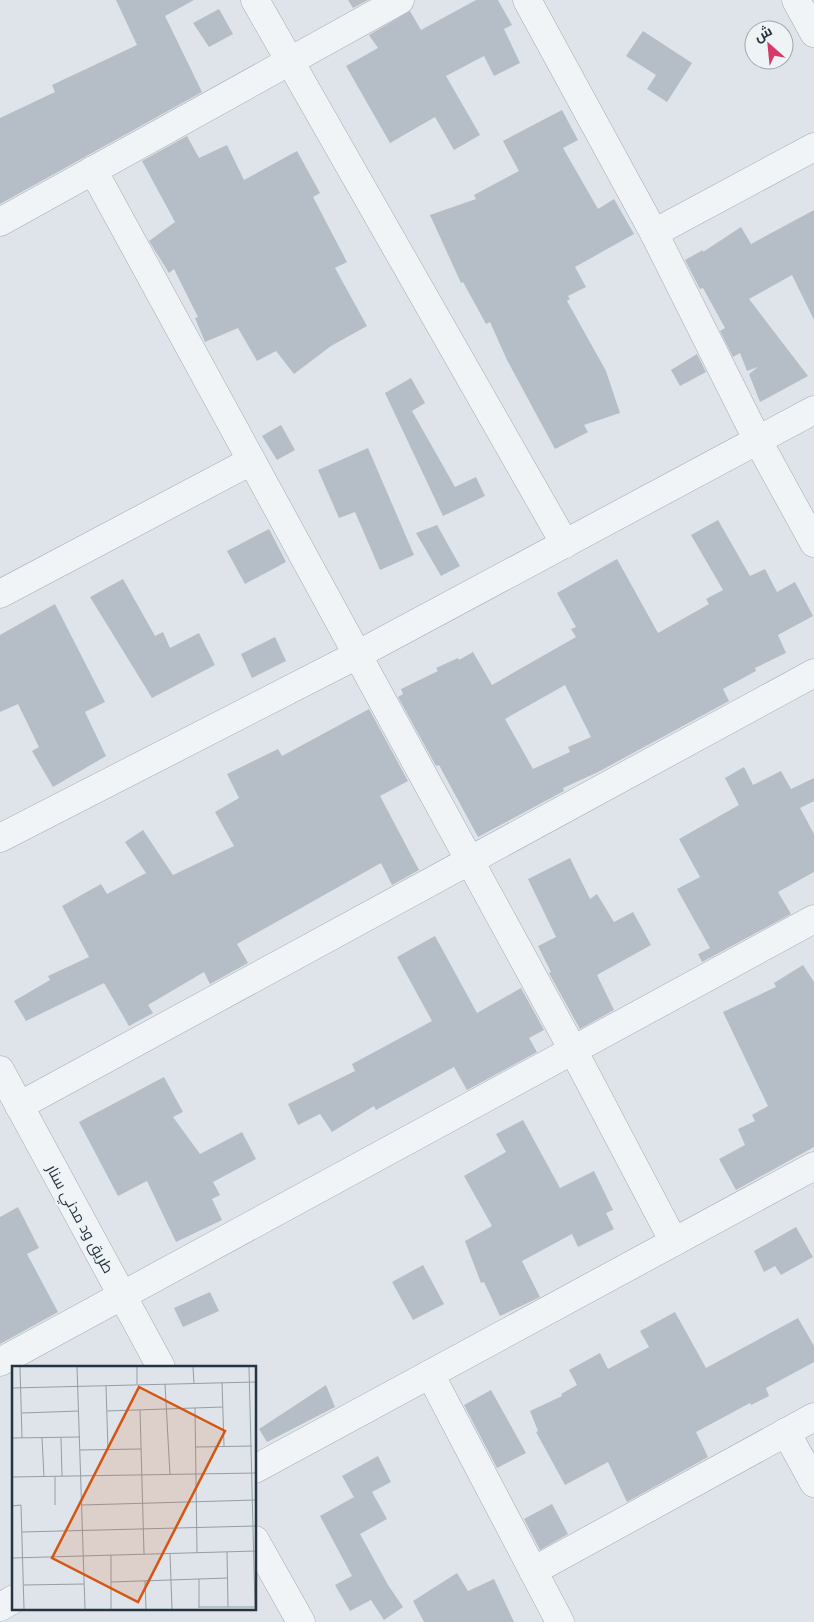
<svg xmlns="http://www.w3.org/2000/svg" width="814" height="1622" viewBox="0 0 814 1622" font-family="'Varela Round',Cairo,sans-serif">
  <style>
    .building { fill: #b5bec6; fill-rule: evenodd }
    .lines { fill: none; stroke-linecap: round; stroke-linejoin: round }
    .minor-casing { stroke: #a3acb3; stroke-width: 29 }
    .minor { stroke: #f1f4f7; stroke-width: 28 }
    .labels { text-anchor: middle; dominant-baseline: central; stroke-width: 4.5; stroke-linejoin: round; paint-order: stroke }
    .street-label { font-size: 15px; fill: #263441; stroke: #eef3f6 }
    .inset-road { fill: none; stroke: #949ea6; stroke-width: 1 }
    .view { fill: #d55511; fill-opacity: 0.15; stroke: #d55511; stroke-width: 2.5 }
    .inset-edge { fill: none; stroke: #263441; stroke-width: 2.5 }
  </style>
  <rect width="100%" height="100%" fill="#dee4e9"/>
  <!-- building -->
  <g class="building">
    <polygon points="116,0 194,0 165,16 202,92 0,204 0,118 55,92 52,85 137,45"/>
    <polygon points="348,0 368,0 353,8"/>
    <polygon points="476,0 498,0 512,25 504,29 520,63 494,76 484,56 446,76 480,135 454,150 435,117 390,143 346,66 378,48 369,35 410,11 421,30"/>
    <polygon points="219,9 233,34 209,47 193,23"/>
    <polygon points="643,31 692,63 667,102 647,89 656,75 626,56"/>
    <polygon points="562,110 578,140 563,148 598,209 614,199 634,234 575,267 586,287 568,296 570,299 567,301 606,371 620,413 584,425 588,432 555,449 507,360 490,322 486,324 463,282 461,283 430,215 476,199 474,195 519,171 503,141"/>
    <polygon points="187,136 199,158 227,145 244,180 297,151 320,193 313,197 347,262 335,268 367,326 331,346 294,374 276,351 257,361 238,328 205,342 195,318 198,317 174,269 169,273 149,241 175,222 142,161"/>
    <polygon points="814,210 814,320 792,275 749,299 808,376 760,402 749,374 758,367 747,371 740,353 733,357 720,331 725,328 703,288 700,289 685,260 703,250 703,252 741,227 751,244"/>
    <polygon points="697,354 706,372 680,386 671,370"/>
    <polygon points="411,378 425,403 412,411 455,487 476,477 485,496 443,516 385,393"/>
    <polygon points="281,425 295,450 277,460 262,436"/>
    <polygon points="368,448 414,555 380,570 355,512 339,518 318,470"/>
    <path d="M718,520l32,56 15,-7 12,23 18,-10 18,34 -35,19 8,18 -31,15 1,3 -33,18 6,12 -131,71 -35,16 1,3 -86,46 -39,-72 -3,1 -38,-69 5,-3 -2,-5 37,-18 -2,-3 22,-10 1,2 14,-8 19,33 84,-48 -5,-8 5,-2 -19,-34 60,-34 41,74 51,-29 -3,-5 17,-9 -32,-55zM565,685l26,52 -23,10 2,5 -37,17 -28,-50z"/>
    <polygon points="437,525 460,566 441,576 416,533"/>
    <polygon points="269,529 286,562 245,584 227,551"/>
    <polygon points="123,579 155,636 163,632 170,648 199,633 215,665 152,698 90,597"/>
    <polygon points="55,604 105,702 85,712 106,756 53,787 32,751 39,747 18,704 0,712 0,635"/>
    <polygon points="275,637 286,661 252,678 241,654"/>
    <polygon points="369,709 408,781 380,796 419,870 392,885 381,863 237,944 248,963 210,984 204,972 148,1005 153,1013 129,1026 104,983 26,1021 14,1001 50,980 48,976 89,957 62,906 101,884 107,894 146,873 125,842 143,830 173,875 234,846 215,812 239,798 227,774 278,749 282,756"/>
    <polygon points="744,767 753,785 781,771 791,789 814,778 814,801 800,808 814,834 814,872 778,892 791,914 702,962 698,954 710,948 677,889 700,877 679,839 739,805 725,778"/>
    <polygon points="570,858 590,899 597,894 614,922 633,912 651,945 597,975 614,1010 580,1029 549,973 551,972 538,946 556,937 528,879"/>
    <polygon points="435,936 477,1013 521,988 544,1030 529,1038 537,1052 467,1090 454,1067 376,1110 374,1106 332,1132 320,1114 298,1125 288,1104 355,1071 352,1064 432,1021 397,957"/>
    <polygon points="803,965 814,982 814,1147 736,1190 719,1159 745,1145 738,1129 755,1121 752,1115 768,1106 723,1012 776,987 774,983"/>
    <polygon points="164,1077 183,1112 173,1117 200,1154 242,1132 256,1159 213,1182 220,1195 212,1199 222,1220 176,1242 147,1181 118,1196 79,1122"/>
    <polygon points="523,1120 560,1188 594,1171 613,1210 606,1213 614,1229 578,1247 572,1234 522,1261 540,1297 500,1316 484,1282 481,1283 465,1241 492,1226 464,1176 506,1152 496,1134"/>
    <polygon points="18,1207 39,1248 27,1254 58,1312 0,1344 0,1217"/>
    <polygon points="796,1227 813,1257 781,1275 775,1266 764,1272 754,1251"/>
    <polygon points="423,1265 444,1304 413,1320 392,1282"/>
    <polygon points="210,1292 219,1311 183,1327 174,1308"/>
    <polygon points="675,1312 706,1368 798,1318 814,1346 814,1362 766,1388 769,1396 751,1405 750,1403 696,1432 708,1457 627,1502 608,1462 565,1485 536,1432 538,1431 530,1411 562,1396 561,1394 577,1385 569,1370 600,1353 608,1369 649,1347 640,1331"/>
    <polygon points="326,1385 335,1407 267,1442 259,1429"/>
    <polygon points="491,1390 526,1453 497,1468 464,1405"/>
    <polygon points="378,1456 391,1482 372,1492 387,1519 360,1534 388,1585 403,1607 384,1620 371,1600 350,1611 335,1585 352,1576 320,1516 354,1497 342,1476"/>
    <polygon points="552,1504 568,1534 540,1550 524,1519"/>
    <polygon points="457,1573 468,1591 494,1579 514,1622 424,1622 413,1601"/>
  </g>
  <g class="lines">
    <defs>
      <g id="minor">
        <polyline points="255,0 565,544"/>
        <polyline points="527,0 654,233 758,441 814,543"/>
        <polyline points="796,0 814,33"/>
        <polyline points="93,170 573,1050 674,1242"/>
        <polyline points="0,222 400,0"/>
        <polyline points="654,233 814,147"/>
        <polyline points="0,594 251,461"/>
        <polyline points="0,838 357,655 814,410"/>
        <polyline points="0,1070 161,1367"/>
        <polyline points="19,1106 814,673"/>
        <polyline points="0,1362 814,919"/>
        <polyline points="430,1374 560,1622"/>
        <polyline points="786,1432 814,1483"/>
        <polyline points="255,1469 814,1166"/>
        <polyline points="255,1540 301,1622"/>
        <polyline points="533,1571 814,1417"/>
        <polyline points="0,1607 14,1599"/>
      </g>
    </defs>
    <!-- minor casing -->
    <use href="#minor" class="minor-casing"/>
    <!-- minor -->
    <use href="#minor" class="minor"/>
  </g>
  <g class="labels">
    <!-- street labels -->
    <g class="street-label">
      <text transform="translate(80 1219) rotate(61)">طريق ود مدني سنار</text>
    </g>
  </g>
  <!-- overview -->
  <g transform="translate(12 1366)">
    <rect width="244" height="244" fill="#dee4e9"/>
    <path class="inset-road" d="M8,1l2,71M65,1l8,242M125,1v17M181,1l1,16M237,1l6,242M210,16l2,64M153,18l5,91M94,20l2,64M0,22l244,-6M183,42l2,145M128,44l4,144M95,45l116,-4M10,47l57,-2M0,72l68,-1M30,72l2,39M49,72l1,38M184,81l56,-1M68,84l61,-1M0,111l244,-4M43,111v28M70,139l174,-5M0,140l9,-1 3,104M10,166l233,-6M215,186l1,55M158,188l2,55M99,189v54M0,192l244,-7M187,213v29M133,215l1,28M99,216l117,-4M12,219l60,-1M187,241h57"/>
    <path class="view" d="M127,21l86,44 -87,171 -86,-44z"/>
    <rect width="244" height="244" class="inset-edge"/>
  </g>
  <!-- north arrow -->
  <g transform="translate(769 45) rotate(333)"><circle r="24" fill="#eef3f6" stroke="#9ea7ae"/>
  <path d="M0-4L9 19L0 12L-9 19Z" fill="#d73a68"/>
  <text y="-8" font-size="14" font-weight="bold" text-anchor="middle" fill="#263441">ش</text>
  </g>
</svg>
